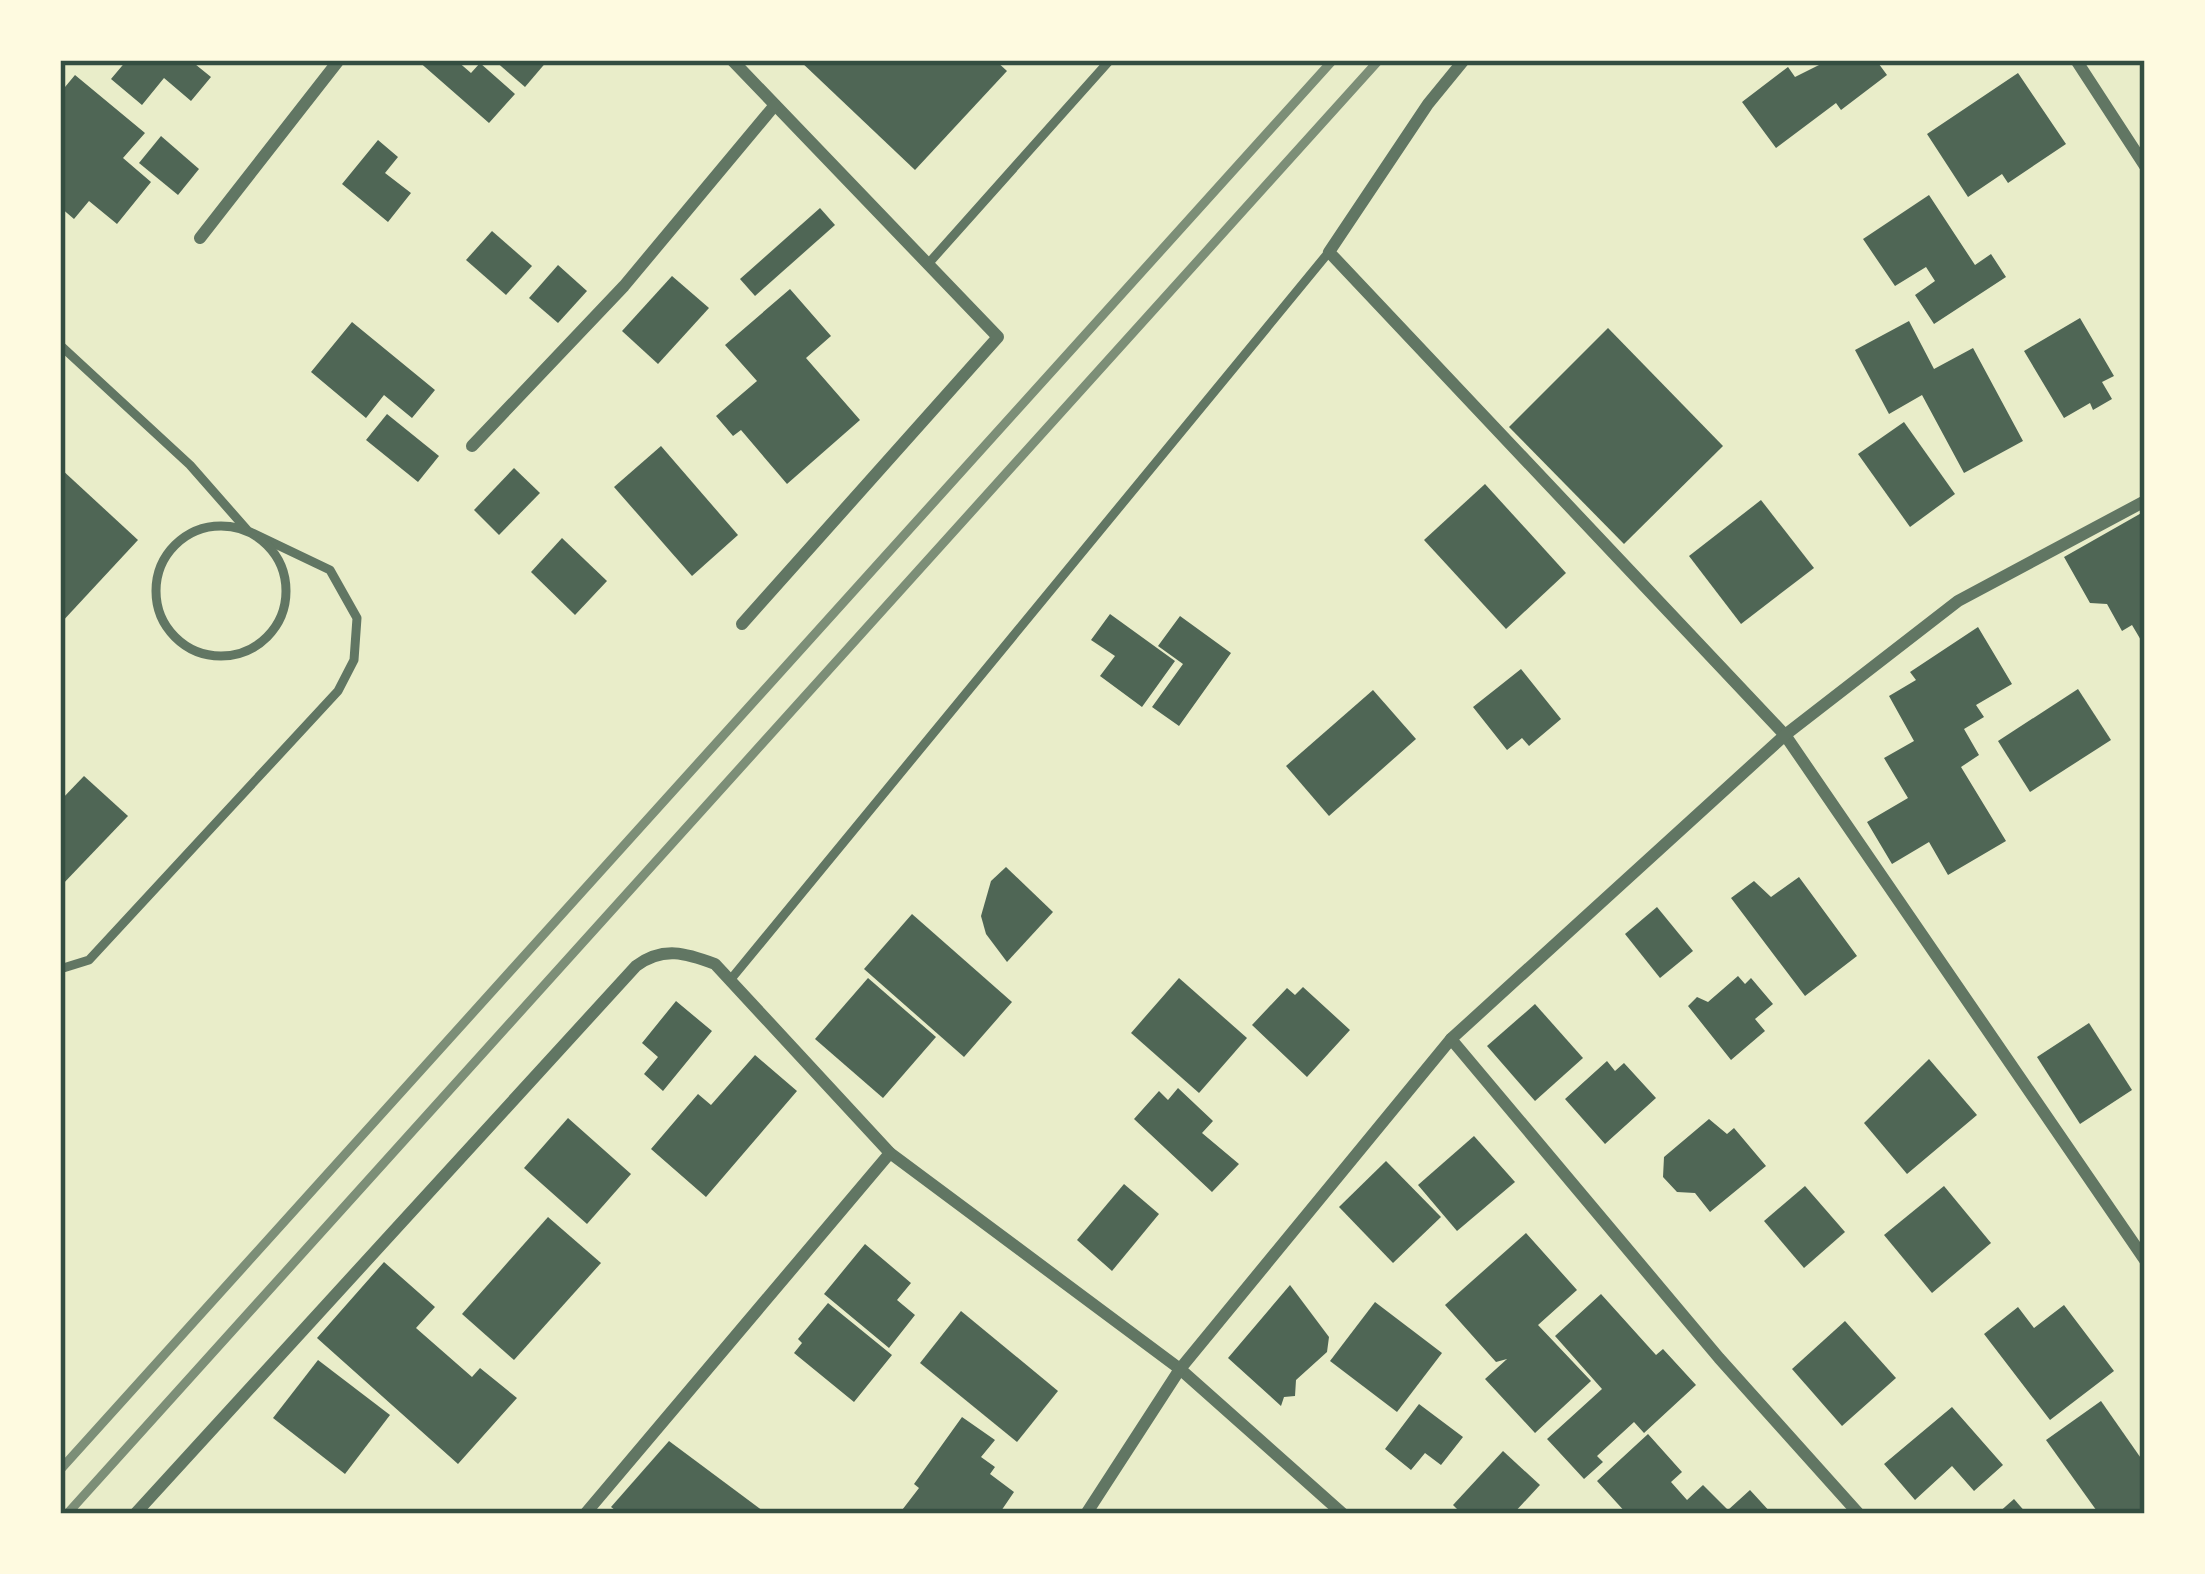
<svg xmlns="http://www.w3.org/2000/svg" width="2205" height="1574" viewBox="0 0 2205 1574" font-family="'Crimson Pro',serif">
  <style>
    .building { fill: #4f6655 }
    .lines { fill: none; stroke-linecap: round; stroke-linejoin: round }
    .service { stroke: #617663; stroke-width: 9 }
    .minor { stroke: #617663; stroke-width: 12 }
    .rail { stroke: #7c8e77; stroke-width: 9 }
    .neatline { fill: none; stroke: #344e41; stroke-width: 4.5 }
  </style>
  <rect width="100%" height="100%" fill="#e9edc9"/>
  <!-- building -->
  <g class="building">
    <polygon points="127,60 190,60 211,77 191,101 164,78 142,105 111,79"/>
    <polygon points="417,60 456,60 471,73 480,63 515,94 489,123"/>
    <polygon points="494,60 548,60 525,87"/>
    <polygon points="799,60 995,60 1007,71 915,170"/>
    <polygon points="1829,60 1876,60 1887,75 1841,110 1836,103 1776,148 1742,102 1788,67 1795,77"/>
    <polygon points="2018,73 2066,144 2008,183 2002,174 1968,197 1927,134"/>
    <polygon points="75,75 145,133 123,158 151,182 117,224 89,201 74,219 60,207 60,93"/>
    <polygon points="161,136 199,169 178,195 139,163"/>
    <polygon points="378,140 398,157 385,173 411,193 388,222 342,184"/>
    <polygon points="1929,195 1975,265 1991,254 2006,277 1934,324 1915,295 1935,281 1926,267 1895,286 1863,239"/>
    <polygon points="820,208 835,225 755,296 740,279"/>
    <polygon points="492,231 532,266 506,295 466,260"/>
    <polygon points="558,265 587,291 558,323 529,298"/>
    <polygon points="672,276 709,308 658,364 622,331"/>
    <polygon points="790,289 831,336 806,358 860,420 787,484 741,430 733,436 716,416 757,381 725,345"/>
    <polygon points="2080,318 2114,376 2102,382 2112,399 2093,410 2090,403 2064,418 2024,351"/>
    <polygon points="1909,321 1934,369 1973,348 2023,441 1964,473 1922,395 1889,414 1855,350"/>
    <polygon points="352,322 435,390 412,418 384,395 366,418 311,372"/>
    <polygon points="1608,328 1723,446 1624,544 1509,427"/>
    <polygon points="387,414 439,456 418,482 366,440"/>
    <polygon points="1904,422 1955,494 1910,527 1858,454"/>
    <polygon points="661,446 738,535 692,576 614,487"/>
    <polygon points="60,468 138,540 60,624"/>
    <polygon points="514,468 540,493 499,535 474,510"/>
    <polygon points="1485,484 1566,573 1506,629 1424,540"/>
    <polygon points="1761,500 1814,568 1741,624 1689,556"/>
    <polygon points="2145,511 2145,647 2132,625 2122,631 2107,604 2090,603 2064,557"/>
    <polygon points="562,538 607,581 575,615 531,572"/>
    <polygon points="1110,614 1175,661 1142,707 1100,676 1115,656 1091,640"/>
    <polygon points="1180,616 1231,653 1179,726 1152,707 1183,664 1158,646"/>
    <polygon points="1978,627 2012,684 1976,705 1984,717 1964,729 1979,755 1961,767 2006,841 1948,875 1929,842 1892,864 1867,822 1908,798 1884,758 1914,741 1889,696 1916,680 1910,672"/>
    <polygon points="1521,669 1561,719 1529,746 1522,738 1507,750 1473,707"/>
    <polygon points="2078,689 2111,740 2030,792 1998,741"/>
    <polygon points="1373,690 1416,739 1329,816 1286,766"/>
    <polygon points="84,776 128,816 60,887 60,801"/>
    <polygon points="1006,867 1053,912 1007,962 986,934 981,916 991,881"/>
    <polygon points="1799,877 1857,956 1805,996 1731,898 1754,881 1771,897"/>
    <polygon points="1657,907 1693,951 1660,978 1625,934"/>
    <polygon points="912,914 1012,1002 964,1057 864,969"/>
    <polygon points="1738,976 1745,984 1751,978 1773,1004 1755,1019 1765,1031 1731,1060 1688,1006 1697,997 1708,1002"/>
    <polygon points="868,978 936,1037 883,1098 815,1039"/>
    <polygon points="1179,978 1247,1038 1199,1093 1131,1033"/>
    <polygon points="1303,987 1350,1030 1307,1077 1252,1025 1287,988 1295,995"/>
    <polygon points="676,1001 712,1031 663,1091 644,1074 658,1057 642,1043"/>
    <polygon points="1535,1004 1583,1058 1535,1101 1487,1046"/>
    <polygon points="2089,1023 2132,1090 2080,1124 2037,1057"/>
    <polygon points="755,1055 797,1091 706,1197 651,1149 698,1094 711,1105"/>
    <polygon points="1929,1059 1977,1115 1907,1174 1864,1123"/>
    <polygon points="1607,1061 1615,1071 1624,1063 1656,1098 1605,1144 1565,1099"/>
    <polygon points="1178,1088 1213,1121 1202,1133 1239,1164 1212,1192 1134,1119 1159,1091 1168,1100"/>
    <polygon points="568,1118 631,1174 587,1224 524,1168"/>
    <polygon points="1709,1119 1727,1134 1734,1128 1766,1166 1710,1212 1695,1193 1677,1192 1663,1177 1664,1157"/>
    <polygon points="1474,1136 1515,1182 1457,1231 1418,1185"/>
    <polygon points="1386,1161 1441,1217 1393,1263 1339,1207"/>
    <polygon points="1124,1184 1159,1214 1112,1271 1077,1240"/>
    <polygon points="1805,1186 1845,1232 1804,1268 1764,1221"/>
    <polygon points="1944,1186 1991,1243 1932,1293 1884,1235"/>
    <polygon points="548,1217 601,1263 514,1360 462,1314"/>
    <polygon points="1526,1233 1577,1290 1538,1325 1591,1381 1535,1433 1485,1379 1507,1359 1496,1362 1445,1305"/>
    <polygon points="865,1244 911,1283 897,1300 915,1315 889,1348 824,1294"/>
    <polygon points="384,1262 435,1307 416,1328 472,1377 480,1368 517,1398 458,1464 317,1338"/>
    <polygon points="1290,1285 1329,1337 1327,1352 1296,1380 1295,1396 1284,1397 1281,1406 1228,1358"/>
    <polygon points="1601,1294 1656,1355 1663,1349 1696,1385 1644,1433 1634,1422 1597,1456 1603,1462 1584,1479 1547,1439 1602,1389 1555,1336"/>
    <polygon points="1375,1302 1442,1353 1397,1412 1330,1361"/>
    <polygon points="828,1303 892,1355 854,1402 794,1353 802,1343 798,1339"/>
    <polygon points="2064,1305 2114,1371 2050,1420 1984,1334 2018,1307 2034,1328"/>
    <polygon points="961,1311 1058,1391 1017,1442 920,1363"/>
    <polygon points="1845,1321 1896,1378 1842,1426 1792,1369"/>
    <polygon points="318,1360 390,1415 345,1474 273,1418"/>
    <polygon points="2101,1401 2145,1464 2145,1510 2139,1514 2099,1514 2046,1440"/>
    <polygon points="1419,1404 1463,1437 1441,1465 1425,1453 1411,1470 1385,1449"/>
    <polygon points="1952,1407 2003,1465 1974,1491 1952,1466 1915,1500 1884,1464"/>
    <polygon points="962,1417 995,1440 981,1457 995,1467 990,1474 1014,1492 999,1514 899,1514 919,1488 914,1484"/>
    <polygon points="1648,1434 1682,1472 1671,1482 1687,1500 1703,1485 1728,1510 1750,1490 1772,1514 1627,1514 1597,1481"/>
    <polygon points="669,1441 767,1514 620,1514 611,1507"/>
    <polygon points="1503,1451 1540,1485 1513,1514 1462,1514 1453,1505"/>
    <polygon points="2014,1499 2027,1514 1997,1514"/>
  </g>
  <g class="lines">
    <!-- service -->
    <g class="service">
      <polyline points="928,264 1110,60"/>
      <polyline points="60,345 190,465 248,531 330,570 357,618 354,660 338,691 89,960 60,969"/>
      <circle cx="221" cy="591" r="65"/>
      <polyline points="731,979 1329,252"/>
    </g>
    <!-- minor -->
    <g class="minor">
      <polyline points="732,60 998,337 742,624"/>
      <polyline points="1464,60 1428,104 1329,252 1785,735 2145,1260"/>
      <polyline points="2076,60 2145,166"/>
      <polyline points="200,238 339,60"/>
      <polyline points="472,446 624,286 775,105"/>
      <polyline points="1451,1039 1719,1358 1859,1514"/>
      <path d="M135,1514l501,-548c27,-20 50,-13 79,-2l175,189 290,216 163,145"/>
      <polyline points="585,1514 890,1153"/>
      <polyline points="1086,1514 1180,1369 1451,1039 1785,735 1958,601 2145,501"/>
    </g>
    <!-- rail -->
    <g class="rail">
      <polyline points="60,1470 1333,60"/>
      <polyline points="67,1514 1379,60"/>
    </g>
  </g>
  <!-- border -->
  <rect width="2205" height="1574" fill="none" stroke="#fefae0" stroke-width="126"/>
  <rect x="63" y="63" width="2079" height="1448" class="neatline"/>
</svg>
